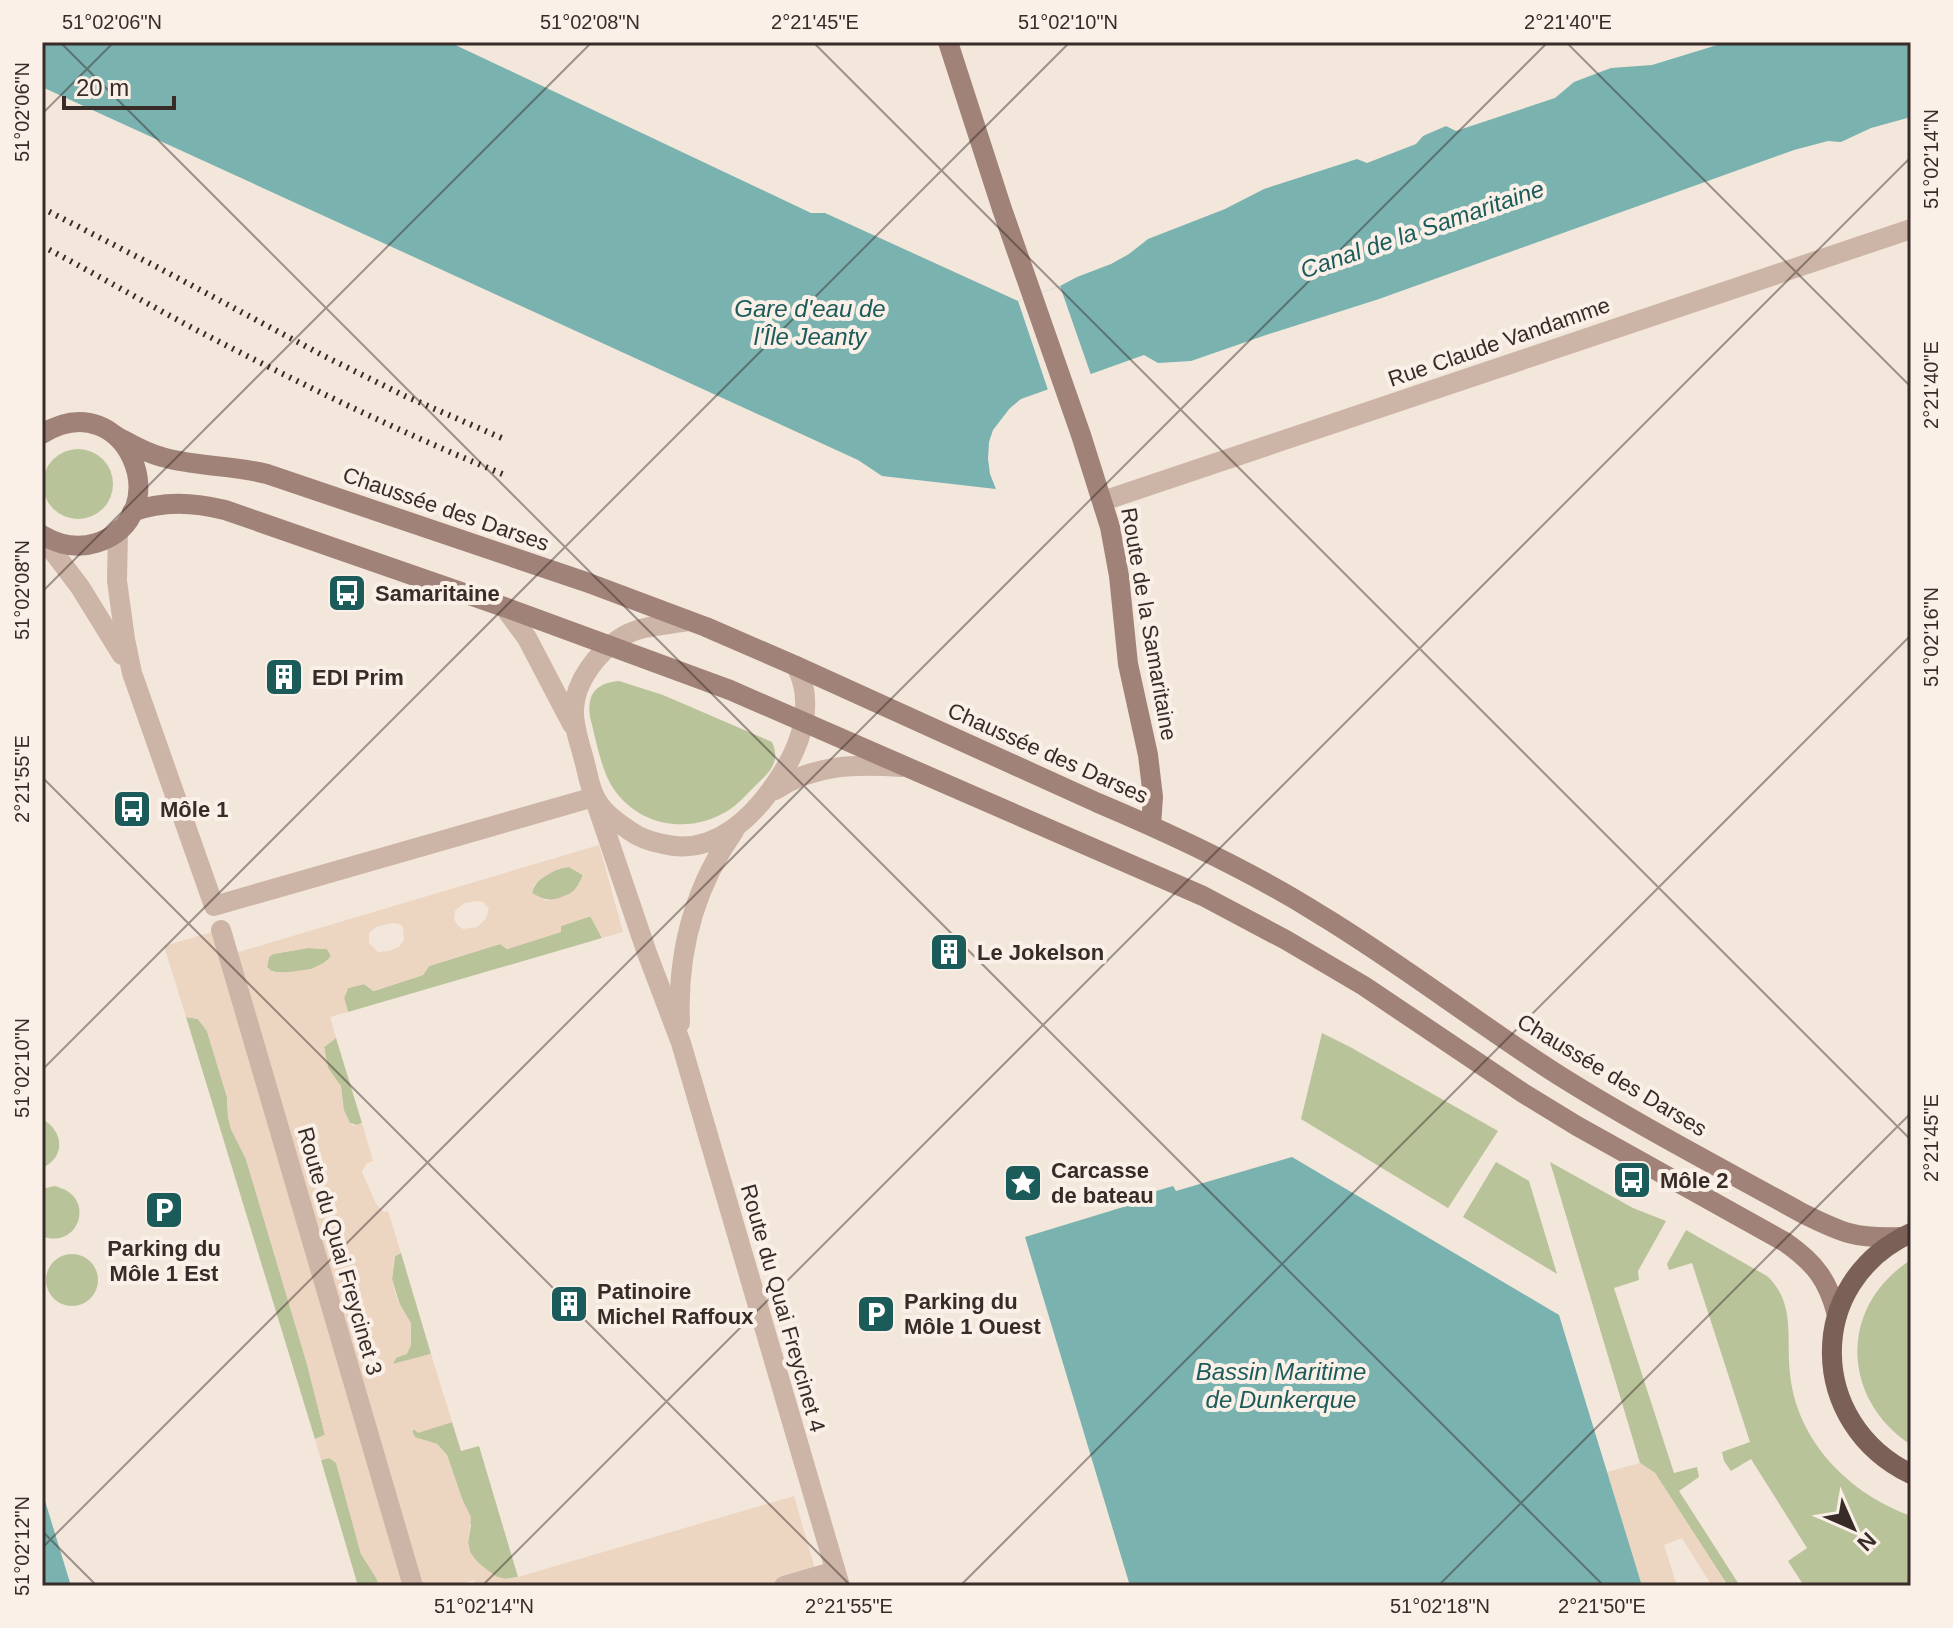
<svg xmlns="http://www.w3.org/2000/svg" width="1953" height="1628" viewBox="0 0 1953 1628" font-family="Arial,sans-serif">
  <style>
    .green { fill: #b9c39a }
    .plaza { fill: #ecd5c1; fill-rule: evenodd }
    .water { fill: #79b2af }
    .pier { fill: #f3e6db }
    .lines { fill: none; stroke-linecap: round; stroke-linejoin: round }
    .street { stroke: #ccb4a6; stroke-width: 20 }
    .secondary { stroke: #a08278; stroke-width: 20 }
    .primary { stroke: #7b6058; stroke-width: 20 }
    .rail { stroke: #382b28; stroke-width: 6; stroke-dasharray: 2 6; stroke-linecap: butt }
    .ticks { fill: none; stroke: #382b28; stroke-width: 2; stroke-opacity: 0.45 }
    .labels { text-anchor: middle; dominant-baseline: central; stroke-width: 8; stroke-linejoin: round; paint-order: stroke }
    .street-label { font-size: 22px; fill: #382b28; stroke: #faf0e8 }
    .poi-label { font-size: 22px; font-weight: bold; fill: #382b28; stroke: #faf0e8; text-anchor: start }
    .water-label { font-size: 24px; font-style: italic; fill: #1b5c5a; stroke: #faf0e8 }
    .neatline { fill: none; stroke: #382b28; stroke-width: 3 }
    .ticks-label { font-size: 20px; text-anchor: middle; fill: #382b28 }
  </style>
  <rect width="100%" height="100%" fill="#f3e6db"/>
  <!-- green -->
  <g class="green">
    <circle cx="78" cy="484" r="35"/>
    <path d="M619,681l44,14 109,47c10,22 -5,32 -20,47 -7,7 -14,15 -23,21 -39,25 -90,17 -116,-22 -12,-18 -17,-49 -23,-71 -3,-22 5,-34 29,-36z"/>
    <path d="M569,867l14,8c-7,23 -32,32 -51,18 3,-15 23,-25 37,-26z"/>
    <polygon points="591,916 602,938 348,1012 344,998 348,988 364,984 374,991 423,975 429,966 500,944 507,949 560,932 561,926"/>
    <path d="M308,948l19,1 4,7c-12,16 -42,19 -60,15l-4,-4 2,-10 4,-3z"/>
    <polygon points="186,1017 198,1019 207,1031 227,1097 228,1117 231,1129 246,1159 307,1364 325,1435 315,1439"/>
    <polygon points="1322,1033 1352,1048 1498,1131 1448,1208 1301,1119"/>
    <polygon points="336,1038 362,1123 357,1125 350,1123 344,1112 341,1087 328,1068 324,1047"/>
    <path d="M42,1119c22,12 24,38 0,49z"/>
    <polygon points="1496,1162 1529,1181 1557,1274 1463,1217"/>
    <polygon points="1550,1162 1633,1208 1666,1221 1638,1271 1639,1280 1614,1288 1674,1473 1697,1467 1699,1477 1679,1491 1740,1586 1728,1586 1655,1473 1640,1463"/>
    <path d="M54,1186c44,9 25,65 -12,50v-47z"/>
    <path d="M1686,1230l81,46c29,27 19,62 23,98 7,68 60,120 121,142v70h-107l-16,-25 19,-13 -56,-89 -20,12 -7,-10 -2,-9 28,-10 -58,-179 -23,7 -2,-6z"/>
    <polygon points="401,1253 431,1354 392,1365 396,1358 400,1305 392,1279 395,1256"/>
    <circle cx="72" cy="1280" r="26"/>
    <path d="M1911,1260v185c-70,-46 -73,-139 0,-185z"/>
    <polygon points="452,1422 461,1451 479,1446 518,1577 505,1579 497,1577 489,1572 474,1559 470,1552 468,1542 471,1525 447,1455 437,1444 415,1438 412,1431 413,1429 419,1432"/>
    <polygon points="329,1458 336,1462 361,1554 377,1578 379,1586 358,1586 321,1460"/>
  </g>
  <!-- plaza -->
  <g class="plaza">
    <path d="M599,845l24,87 -21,6 -12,-22 -29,10v6l-54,17 -7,-5 -71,22 -6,9 -50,16 -9,-7 -16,4 -4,10 4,14 -18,5 6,21 -12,9 4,21 13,18 2,22 7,15 4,3 8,-3 11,38 -7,3 -4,8 14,32 8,8 4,-1 13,42 -6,3 -3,23 5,20 14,24v22l-4,9 -11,4 -4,6 39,-10 21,68 -34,11 -4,-4 -2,3 3,5 22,7 10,11 15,44 9,18 -3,25 2,10 9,12 18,13 8,2 13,-2 276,-81 26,90h-344l-2,-6 -10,3v3h-85l-3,-8 -15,-24 -25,-91 -7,-5 -8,2 -6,-21 10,-4 -18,-71 -61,-205 -15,-30 -3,-12 -1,-20 -20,-66 -9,-12 -12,-2 -22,-71 59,-17 9,25zM569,867l14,8 -6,12 -4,5 -14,6 -12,3 -15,-8 2,-8 5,-5 20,-12zM478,901l5,1 6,6 -3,11 -9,8 -14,2 -5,-3 -4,-7 1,-8 9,-8zM391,923l9,1 3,3 1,13 -5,7 -10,4 -11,1 -9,-9v-10l7,-6zM308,948l19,1 4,7 -5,6 -15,7 -30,4 -10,-2 -4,-4 2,-10 4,-3z"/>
    <polygon points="1640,1463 1655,1473 1728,1586 1712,1586 1682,1538 1664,1545 1677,1586 1642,1586 1607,1472"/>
  </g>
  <!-- water -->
  <g class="water">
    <polygon points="42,42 449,42 811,213 825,213 1018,301 1060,286 1077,277 1111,264 1129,254 1148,239 1225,209 1264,189 1357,159 1367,163 1416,144 1423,136 1446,126 1456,131 1555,98 1574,82 1611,68 1652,65 1727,42 1911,42 1911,117 1871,128 1841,142 1828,141 1794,150 1379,299 1266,335 1191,361 1158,363 1144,355 1021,399 1010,408 993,430 989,442 988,459 990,474 996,489 882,476 858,460 42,87"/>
    <polygon points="1292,1157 1559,1315 1642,1586 1130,1586 1025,1237 1143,1201 1143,1195 1173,1186 1176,1191"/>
    <polygon points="42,1491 71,1586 42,1586"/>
  </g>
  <!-- pier -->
  <polygon class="pier" points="1060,286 1091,375 1048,390 1018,301"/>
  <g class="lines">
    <!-- street -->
    <g class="street">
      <polyline points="1103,501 1911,229"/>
      <polyline points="118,530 117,581 125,639 132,673 214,906 594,797"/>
      <polyline points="42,537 80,587 122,655"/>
      <polyline points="504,607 527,638 572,724"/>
      <path d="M689,621c-22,4 -51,4 -70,18 -22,14 -44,43 -45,70 -1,16 5,32 9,47 4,13 6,30 12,41 7,15 22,25 35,34 10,7 22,11 33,13 52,13 93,-29 118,-69 21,-32 34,-73 15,-109"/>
      <path d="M775,790c40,-26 81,-26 127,-23"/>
      <polyline points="594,797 647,953 681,1043 840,1586"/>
      <polyline points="221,930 413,1586"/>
      <path d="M680,1023c-3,-69 14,-135 54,-192"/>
      <polyline points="784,1586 835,1571"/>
    </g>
    <!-- secondary -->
    <g class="secondary">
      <polyline points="948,42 1002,209 1081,435 1110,527 1119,576 1128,664 1148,755 1153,797 1151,825"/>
      <path d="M42,434c85,-52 138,83 54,109 -19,6 -37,2 -54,-8"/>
      <path d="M116,436c15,8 29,17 46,21 35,10 70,8 105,17l319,108 120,45 90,39 302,137c76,32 151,67 221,111 83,50 159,110 241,162 78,49 161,92 242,137 40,20 54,26 99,24"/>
      <path d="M132,512c31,-12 62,-10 93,-2l279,97 226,83 473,206 83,44 78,46 159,107 54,33 208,116c30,21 43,38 52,73"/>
    </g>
    <!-- primary -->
    <path class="primary" d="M1911,1233c-107,49 -104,191 0,241"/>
    <!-- rail -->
    <g class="rail">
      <polyline points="42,208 157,267 324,356 405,396 504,439"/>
      <path d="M42,246c56,29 110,61 166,90 97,50 196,98 297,139"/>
    </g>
  </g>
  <!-- ticks -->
  <path class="ticks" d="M60,42l1544,1544M813,42l1098,1098M1566,42l345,345M42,114l72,-72M42,592l550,-550M42,777l809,809M42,1070l1028,-1028M42,1531l55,55M42,1548l1506,-1506M482,1586l1429,-1429M960,1586l951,-951M1438,1586l473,-473"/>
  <!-- icons -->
  <defs>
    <symbol id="bus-square" viewBox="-11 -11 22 22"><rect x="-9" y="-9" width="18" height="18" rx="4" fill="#1b5c5a" stroke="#faf0e8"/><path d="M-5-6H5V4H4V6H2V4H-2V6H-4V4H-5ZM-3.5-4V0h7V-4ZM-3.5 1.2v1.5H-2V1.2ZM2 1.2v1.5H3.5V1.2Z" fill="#fff"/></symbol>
    <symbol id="building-square" viewBox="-11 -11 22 22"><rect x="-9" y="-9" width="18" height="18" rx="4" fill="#1b5c5a" stroke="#faf0e8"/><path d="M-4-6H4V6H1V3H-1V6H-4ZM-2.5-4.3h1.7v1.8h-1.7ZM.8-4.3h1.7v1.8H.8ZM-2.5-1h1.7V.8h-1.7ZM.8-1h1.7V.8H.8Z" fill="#fff"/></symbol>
    <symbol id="sight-square" viewBox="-11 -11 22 22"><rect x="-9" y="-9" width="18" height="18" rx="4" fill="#1b5c5a" stroke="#faf0e8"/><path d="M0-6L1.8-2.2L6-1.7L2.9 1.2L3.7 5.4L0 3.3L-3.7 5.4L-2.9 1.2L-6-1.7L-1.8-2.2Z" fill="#fff"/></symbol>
    <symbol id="parking-square" viewBox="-11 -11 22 22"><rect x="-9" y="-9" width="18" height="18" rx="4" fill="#1b5c5a" stroke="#faf0e8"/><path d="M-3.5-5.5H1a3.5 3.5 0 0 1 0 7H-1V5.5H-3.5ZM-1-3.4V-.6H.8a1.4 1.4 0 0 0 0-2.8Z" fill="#fff"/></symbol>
  </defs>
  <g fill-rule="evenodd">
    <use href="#bus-square" x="325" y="571" width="44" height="44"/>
    <use href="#building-square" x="262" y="655" width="44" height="44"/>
    <use href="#bus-square" x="110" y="787" width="44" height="44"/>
    <use href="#building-square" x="927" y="930" width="44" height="44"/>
    <use href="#bus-square" x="1610" y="1158" width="44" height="44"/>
    <use href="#sight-square" x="1001" y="1161" width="44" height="44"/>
    <use href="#parking-square" x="142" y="1188" width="44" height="44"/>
    <use href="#building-square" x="547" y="1282" width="44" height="44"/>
    <use href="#parking-square" x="854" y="1292" width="44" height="44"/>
  </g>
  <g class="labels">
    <!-- street labels -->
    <g class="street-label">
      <text transform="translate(1499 342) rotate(-19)">Rue Claude Vandamme</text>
      <text transform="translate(446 509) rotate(19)">Chaussée des Darses</text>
      <text transform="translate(1149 624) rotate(80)">Route de la Samaritaine</text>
      <text transform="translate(1048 753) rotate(24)">Chaussée des Darses</text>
      <text transform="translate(1612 1075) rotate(31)">Chaussée des Darses</text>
      <text transform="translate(340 1251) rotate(74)">Route du Quai Freycinet 3</text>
      <text transform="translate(783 1308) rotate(74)">Route du Quai Freycinet 4</text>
    </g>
    <!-- poi labels -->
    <g class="poi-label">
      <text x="375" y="593">Samaritaine</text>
      <text x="312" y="677">EDI Prim</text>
      <text x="160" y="809">Môle 1</text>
      <text x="977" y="952">Le Jokelson</text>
      <text x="1051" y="1170">Carcasse<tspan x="1051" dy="25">de bateau</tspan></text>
      <text x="1660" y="1180">Môle 2</text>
      <text x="164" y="1248" text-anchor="middle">Parking du<tspan x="164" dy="25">Môle 1 Est</tspan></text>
      <text x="597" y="1291">Patinoire<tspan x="597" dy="25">Michel Raffoux</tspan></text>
      <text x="904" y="1301">Parking du<tspan x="904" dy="25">Môle 1 Ouest</tspan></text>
    </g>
    <!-- water labels -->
    <g class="water-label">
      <text transform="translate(1422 229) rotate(-19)">Canal de la Samaritaine</text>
      <text x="810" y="308">Gare d'eau de<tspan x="810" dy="28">l'Île Jeanty</tspan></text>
      <text x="1281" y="1371">Bassin Maritime<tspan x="1281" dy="28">de Dunkerque</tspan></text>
    </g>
  </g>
  <!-- border -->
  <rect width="1953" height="1628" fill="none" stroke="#faf0e8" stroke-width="88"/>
  <!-- north arrow -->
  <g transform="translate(1853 1528) rotate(135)" stroke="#faf0e8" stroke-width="6" paint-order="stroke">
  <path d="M0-6L14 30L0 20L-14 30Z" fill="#382b28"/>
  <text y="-12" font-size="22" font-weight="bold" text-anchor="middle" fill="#382b28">N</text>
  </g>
  <!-- scale -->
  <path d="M64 96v12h110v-12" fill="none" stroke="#382b28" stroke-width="4"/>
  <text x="76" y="96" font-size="24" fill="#382b28" stroke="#faf0e8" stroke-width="6" paint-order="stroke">20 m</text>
  <rect x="44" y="44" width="1865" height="1540" class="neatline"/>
  <g class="ticks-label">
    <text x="112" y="29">51°02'06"N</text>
    <text x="590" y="29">51°02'08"N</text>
    <text x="815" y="29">2°21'45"E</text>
    <text x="1068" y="29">51°02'10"N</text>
    <text x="1568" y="29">2°21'40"E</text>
    <text transform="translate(22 112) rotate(-90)" y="7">51°02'06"N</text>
    <text transform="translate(1931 159) rotate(-90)" y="7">51°02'14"N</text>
    <text transform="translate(1931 385) rotate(-90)" y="7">2°21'40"E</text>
    <text transform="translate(22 590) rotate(-90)" y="7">51°02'08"N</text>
    <text transform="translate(1931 637) rotate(-90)" y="7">51°02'16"N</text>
    <text transform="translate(22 779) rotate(-90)" y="7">2°21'55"E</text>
    <text transform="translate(22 1068) rotate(-90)" y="7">51°02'10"N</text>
    <text transform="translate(1931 1138) rotate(-90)" y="7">2°21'45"E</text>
    <text transform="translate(22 1546) rotate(-90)" y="7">51°02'12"N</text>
    <text x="484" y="1613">51°02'14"N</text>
    <text x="849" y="1613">2°21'55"E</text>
    <text x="1440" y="1613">51°02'18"N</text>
    <text x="1602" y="1613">2°21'50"E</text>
  </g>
</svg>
